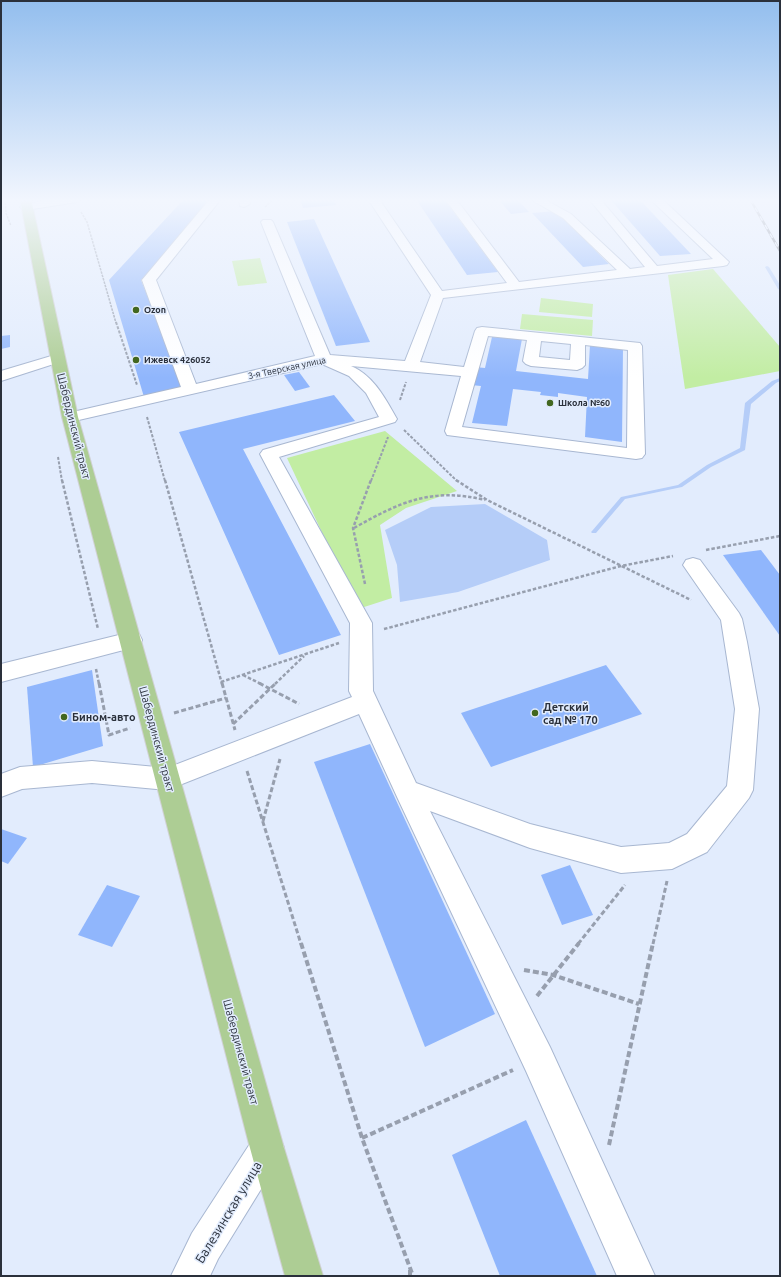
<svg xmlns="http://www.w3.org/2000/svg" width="781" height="1277" viewBox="0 0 781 1277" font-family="Ubuntu,sans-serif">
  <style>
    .green { fill: #c2eda3 }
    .water { fill: #b5cdf8 }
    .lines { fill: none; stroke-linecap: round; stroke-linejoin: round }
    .stream { fill: #b5cdf8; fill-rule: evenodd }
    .building { fill: #90b6fc }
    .minor-casing { stroke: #a8b7d1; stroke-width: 2 }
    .major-casing { stroke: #d0d1d4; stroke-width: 2 }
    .path-far4 { stroke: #979fae; stroke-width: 1.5; stroke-dasharray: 2.5 1; stroke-linecap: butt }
    .path-far3 { stroke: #979fae; stroke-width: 2; stroke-dasharray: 3 1.5; stroke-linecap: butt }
    .path-far2 { stroke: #979fae; stroke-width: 2.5; stroke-dasharray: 3.5 2; stroke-linecap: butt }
    .path-far1 { stroke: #979fae; stroke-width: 3; stroke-dasharray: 5 2.5; stroke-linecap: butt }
    .path { stroke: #979fae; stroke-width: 4; stroke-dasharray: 6 3; stroke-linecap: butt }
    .minor { fill: #fff; fill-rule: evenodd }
    .major { fill: #adcd94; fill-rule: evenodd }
    .rail-casing { stroke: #686f7c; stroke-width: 2.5 }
    .rail { stroke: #e2ecfd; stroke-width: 1.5; stroke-dasharray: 5; stroke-linecap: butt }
    .poi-dot { fill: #426720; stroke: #e2ecfd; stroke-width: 1.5 }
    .labels { text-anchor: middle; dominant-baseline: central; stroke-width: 3; stroke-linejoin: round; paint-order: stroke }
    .far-poi-label { font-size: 9px; font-weight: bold; fill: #2a303b; stroke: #e2ecfd; text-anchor: start }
    .far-street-label { font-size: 9px; fill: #2a303b; stroke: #e2ecfd }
    .street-label { font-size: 11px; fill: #2a303b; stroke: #e2ecfd }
    .poi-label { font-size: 11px; font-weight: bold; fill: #2a303b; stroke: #e2ecfd; text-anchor: start }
    .near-street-label { font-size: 13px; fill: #2a303b; stroke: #e2ecfd }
  </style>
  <rect width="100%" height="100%" fill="#e2ecfd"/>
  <!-- green -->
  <g class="green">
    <polygon points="260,258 267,283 238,286 232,261"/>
    <polygon points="713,269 780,347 780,371 685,389 668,275"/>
    <polygon points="541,298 593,304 592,317 539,312"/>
    <polygon points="522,314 593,320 592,336 520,329"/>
    <polygon points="385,431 457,491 406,508 380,525 392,598 358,609 287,458"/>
  </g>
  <!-- water -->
  <polygon class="water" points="485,504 547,540 550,560 458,592 400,602 397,565 385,530 431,507"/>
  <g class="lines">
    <!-- stream -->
    <g class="stream">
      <polygon points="767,266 769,267 780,285 780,290 778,289 765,267"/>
      <polygon points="780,378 780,381 776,383 751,404 745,450 711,467 682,487 625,499 596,533 592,533 591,532 592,531 621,497 678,485 707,465 740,448 745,403 772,381"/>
    </g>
  </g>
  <!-- building -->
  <g class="building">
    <polygon points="184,199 214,199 141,280 184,388 144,397 109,280"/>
    <polygon points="300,199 333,199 336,205 303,208"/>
    <polygon points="416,199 444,199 498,272 467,275"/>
    <polygon points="498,199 517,199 529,212 511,214"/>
    <polygon points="610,199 639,199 691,254 660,256"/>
    <polygon points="556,211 609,264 583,267 532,213"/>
    <polygon points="314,219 370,342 336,346 287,222"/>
    <polygon points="10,335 10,347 1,349 1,336"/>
    <polygon points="492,337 522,339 516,371 588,379 590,345 623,348 622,442 585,437 587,397 558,393 558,397 540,395 541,392 513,389 507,426 472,423 481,386 471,385 475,367 485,368"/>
    <polygon points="299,372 310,387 295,391 284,375"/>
    <polygon points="334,395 355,421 243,449 341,635 279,655 179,432"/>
    <polygon points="761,550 780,575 780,636 723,555"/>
    <polygon points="606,665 642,714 491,767 461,713"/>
    <polygon points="92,670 103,746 33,767 27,687"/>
    <polygon points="370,744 495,1014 425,1047 314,762"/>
    <polygon points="1,829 27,838 8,864 1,861"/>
    <polygon points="570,865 593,915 562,925 541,875"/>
    <polygon points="107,885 140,896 112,947 78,935"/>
    <polygon points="526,1120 597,1276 500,1276 452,1155"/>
  </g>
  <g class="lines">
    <defs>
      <g id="minor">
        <polygon points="54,199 82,199 77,202 26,210 20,207 26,204"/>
        <path d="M210,199h11l-65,81 40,104 119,-28 -54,-134 2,-2h8l2,2 57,133 75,6 26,-66 -63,-96h11l63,92 65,-8 -62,-84h11l63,83 98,-12 -54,-52 -33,-19h14l27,15 59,55 15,-2 -56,-68h11l57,67 56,-7 -63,-60h12l67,63 -2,3 -4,1 -280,32 -23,64 44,5 11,-36 2,-3 5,-1 158,16 2,3 3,108 -3,4 -6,1 -189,-24 -2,-4 16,-55 -110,-10c23,10 34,32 46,53l-2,3 -116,35 93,166 1,68 43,92 114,41 91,23 48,-4 18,-9 40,-48 8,-77 -14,-89 -38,-55 3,-5 7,-2 7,2 39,53 3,6 5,23 12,67 -6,81 -4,8 -42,54 -35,17 -51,4 -91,-25 -100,-37 120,236 105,229h-38l-91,-205 -128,-272 -39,-85 -192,76 -75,-7 -70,6 -21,8v-23l19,-7 72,-6 75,7 185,-71 -3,-6 1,-68 -90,-169 3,-4 116,-33 -13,-24 -17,-17 -27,-12 -252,58 -6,-2 -2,-3 2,-3 117,-27 -39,-107zM488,336l39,4 -4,21 3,3 5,2 46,4 5,-2 3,-3v-20l43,5 -1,98 -165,-21zM541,341l30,3 -1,16 -31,-3z"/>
        <polygon points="239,199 249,199 250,204 244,207 240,206"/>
        <polygon points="58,354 63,355 65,358 63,361 1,381 1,371"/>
        <polygon points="131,632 139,634 142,640 139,646 1,682 1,664"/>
        <polygon points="267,1131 279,1136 284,1148 279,1160 218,1259 210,1276 171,1276 192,1233 255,1136"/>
      </g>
      <polygon id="major" points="20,199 31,199 78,417 284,1148 323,1276 285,1276 250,1148 62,417"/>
    </defs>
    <!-- minor casing -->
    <use href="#minor" class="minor-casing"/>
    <!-- major casing -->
    <use href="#major" class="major-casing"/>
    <!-- path-far4 -->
    <g class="path-far4">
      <polyline points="5,199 6,213 11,226"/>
      <polyline points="265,207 274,199"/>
      <polyline points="81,212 87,222 116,323"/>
    </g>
    <!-- path-far3 -->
    <g class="path-far3">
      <polyline points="116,322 137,385"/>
      <polyline points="400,400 406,382"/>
      <polyline points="147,417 165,481"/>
      <polyline points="404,430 457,481"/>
      <polyline points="58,457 62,481"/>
      <polyline points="371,481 388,437"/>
    </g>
    <!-- path-far2 -->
    <g class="path-far2">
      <polyline points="62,480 98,629"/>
      <polyline points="165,480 222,684"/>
      <polyline points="456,480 487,500 691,600"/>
      <path d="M354,528c46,-26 78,-41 131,-28"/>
      <polyline points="706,550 780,536"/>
      <polyline points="365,584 353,528 371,480"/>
      <polyline points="384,629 621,566 673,556"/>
      <polyline points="96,669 99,684"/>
      <polyline points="243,675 261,684"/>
      <polyline points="221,682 339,643"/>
      <polyline points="275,684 304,656"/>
    </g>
    <!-- path-far1 -->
    <g class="path-far1">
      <polyline points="99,683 109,735 130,728"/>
      <polyline points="222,683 235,730"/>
      <polyline points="259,683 299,704"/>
      <polyline points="174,713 226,698"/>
      <polyline points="233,724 276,683"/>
      <polyline points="247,771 301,944"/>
      <polyline points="263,821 280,759"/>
      <polyline points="578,944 625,885"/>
      <polyline points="653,944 667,881"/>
    </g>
    <!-- path -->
    <g class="path">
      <polyline points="301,943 362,1138 413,1276"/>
      <polyline points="524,970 553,975 639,1004"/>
      <polyline points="537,996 579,943"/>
      <polyline points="362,1138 513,1070"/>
      <polyline points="609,1145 653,943"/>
      <polyline points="410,1270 410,1276"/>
    </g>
    <!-- minor -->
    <use href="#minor" class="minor"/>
    <!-- major -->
    <use href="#major" class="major"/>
    <defs>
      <polyline id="rail" points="750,199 780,251"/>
    </defs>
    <!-- rail casing -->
    <use href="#rail" class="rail-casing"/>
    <!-- rail -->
    <use href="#rail" class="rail"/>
  </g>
  <!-- sky -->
  <linearGradient id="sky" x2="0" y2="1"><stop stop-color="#93beee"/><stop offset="0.53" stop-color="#f2f6fe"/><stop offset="1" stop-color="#f2f6fe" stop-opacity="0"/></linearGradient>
  <rect width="781" height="378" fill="url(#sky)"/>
  <!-- markers -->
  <g class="poi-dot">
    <circle cx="136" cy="310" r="4"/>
    <circle cx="136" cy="360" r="4"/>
    <circle cx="550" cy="403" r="4"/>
    <circle cx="535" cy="713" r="4"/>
    <circle cx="64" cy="717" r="4"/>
  </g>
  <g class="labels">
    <!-- far-poi labels -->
    <g class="far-poi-label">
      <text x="144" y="310">Ozon</text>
      <text x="144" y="360">Ижевск 426052</text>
      <text x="558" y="403">Школа №60</text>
    </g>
    <!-- far-street labels -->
    <g class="far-street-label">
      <text transform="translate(287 368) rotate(-12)">3-я Тверская улица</text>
    </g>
    <!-- street labels -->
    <g class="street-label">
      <text transform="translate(74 426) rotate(76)">Шабердинский тракт</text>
      <text transform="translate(157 739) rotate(75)">Шабердинский тракт</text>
      <text transform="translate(241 1052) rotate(75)">Шабердинский тракт</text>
    </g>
    <!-- poi labels -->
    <g class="poi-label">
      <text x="543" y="707">Детский<tspan x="543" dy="13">сад № 170</tspan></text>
      <text x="72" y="717">Бином-авто</text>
    </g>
    <!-- near-street labels -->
    <g class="near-street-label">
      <text transform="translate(228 1212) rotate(-59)">Балезинская улица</text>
    </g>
  </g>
  <!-- border -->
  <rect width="781" height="1277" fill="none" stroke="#2a303b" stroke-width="4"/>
</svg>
